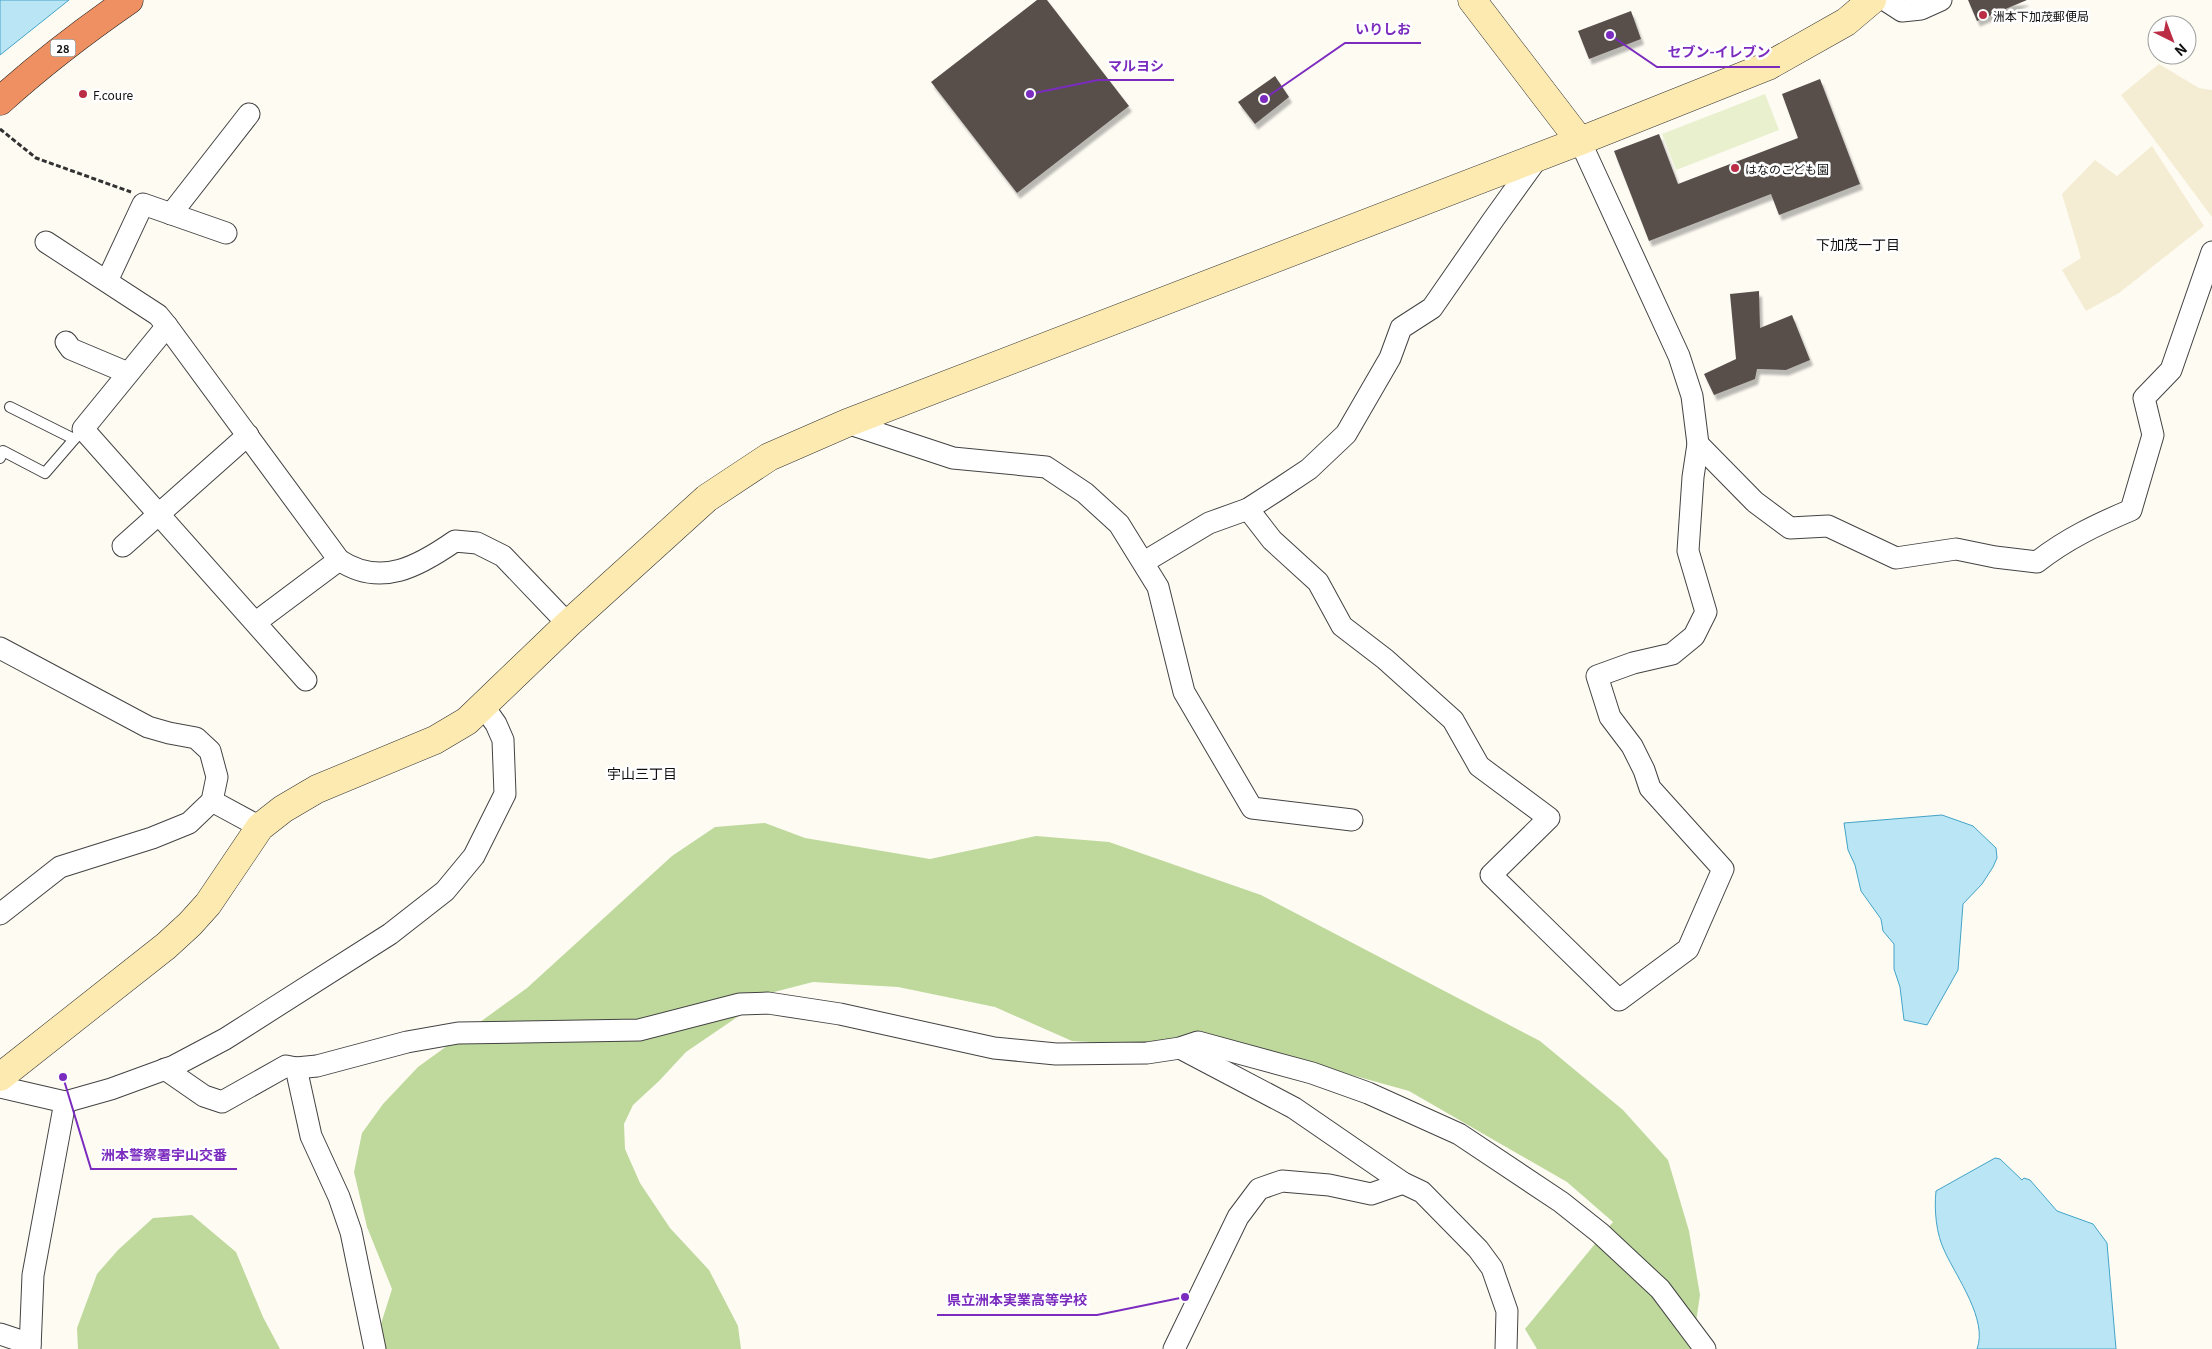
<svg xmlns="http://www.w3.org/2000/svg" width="2212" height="1349" viewBox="0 0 2212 1349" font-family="Georgia,'Noto Sans JP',serif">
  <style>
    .farmland { fill: #f4edd3 }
    .forest { fill: #bfd99d }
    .pitch { fill: #e8f0ce }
    .water { fill: #b9e5f4; stroke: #43a4c8 }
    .building { fill: #584f4c; filter: url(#shadow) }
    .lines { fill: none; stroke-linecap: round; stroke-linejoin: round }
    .lane-casing { stroke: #434343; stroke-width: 12 }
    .street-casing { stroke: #434343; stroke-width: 23 }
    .secondary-casing { stroke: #323232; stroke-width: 29 }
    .highway-casing { stroke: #212121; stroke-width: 29 }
    .path { stroke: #323232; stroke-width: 3; stroke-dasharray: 5 2.5; stroke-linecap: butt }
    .lane { stroke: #fff; stroke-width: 10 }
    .street { stroke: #fff; stroke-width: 21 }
    .secondary { stroke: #fceab1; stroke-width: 28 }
    .highway { stroke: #ee9061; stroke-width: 28 }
    .poi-dot { fill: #bb2c45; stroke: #fff; stroke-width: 2 }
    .labels { text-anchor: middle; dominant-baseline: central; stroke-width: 5; stroke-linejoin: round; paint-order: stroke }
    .shield { fill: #fff; stroke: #585858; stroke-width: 1 }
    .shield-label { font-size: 11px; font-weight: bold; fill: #101010 }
    .poi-label { font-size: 12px; fill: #101010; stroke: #fff; text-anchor: start }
    .neighbourhood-label { font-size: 14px; fill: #101010; stroke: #fff }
    .leader { fill: none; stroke: #7b2cbf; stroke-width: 2 }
    .callout-dot { fill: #7b2cbf; stroke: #fff; stroke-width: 2 }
    .callout-label { font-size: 14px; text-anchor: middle; font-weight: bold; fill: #7b2cbf; stroke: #fff; stroke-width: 5; stroke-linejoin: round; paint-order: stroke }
  </style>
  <defs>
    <filter id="shadow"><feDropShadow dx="3" dy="5.5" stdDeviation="1" flood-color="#0004"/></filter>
  </defs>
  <rect width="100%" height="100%" fill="#fefbf3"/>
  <!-- farmland -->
  <g class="farmland">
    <polygon points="2159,64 2199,88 2212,90 2212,217 2121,95"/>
    <polygon points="2152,146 2204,226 2119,293 2086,311 2062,270 2081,258 2062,194 2095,160 2117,176"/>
  </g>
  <!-- forest -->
  <g class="forest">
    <polygon points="765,823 805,838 930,859 1036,836 1109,842 1261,895 1540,1041 1623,1110 1668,1160 1689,1231 1700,1295 1692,1349 1537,1349 1525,1329 1613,1222 1567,1182 1409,1091 1198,1032 1142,1045 1072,1041 995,1007 898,987 813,982 774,992 686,1052 659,1081 633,1105 624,1124 625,1149 640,1183 670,1228 709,1270 738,1326 741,1349 373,1349 392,1289 367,1227 354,1172 362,1133 383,1104 418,1067 527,988 672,856 715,827"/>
    <polygon points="192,1215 236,1252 263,1317 280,1349 78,1349 77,1328 97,1274 118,1250 153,1218"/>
  </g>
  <!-- pitch -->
  <polygon class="pitch" points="1765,94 1779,130 1676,170 1662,134"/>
  <!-- water -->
  <g class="water">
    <polygon points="0,0 69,0 0,55"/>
    <polygon points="1942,815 1973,826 1996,848 1997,858 1993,867 1982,884 1963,904 1958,970 1927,1025 1904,1020 1900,987 1894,969 1894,944 1883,931 1881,919 1861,891 1855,865 1848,850 1844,823"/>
    <path d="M1995,1158l5,1 22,21 2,-2 6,2 27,31 36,13 14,19 9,106h-139c11,-29 -20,-71 -32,-97 -9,-18 -11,-42 -9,-61z"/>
  </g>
  <!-- building -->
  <g class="building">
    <polygon points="1037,0 1047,0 1129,106 1017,193 931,82"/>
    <polygon points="1968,0 2027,0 1977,21"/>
    <polygon points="1631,11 1641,39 1589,59 1578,31"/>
    <polygon points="1275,76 1289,97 1255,124 1238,102"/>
    <polygon points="1820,79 1860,184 1779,215 1771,194 1649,241 1614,151 1659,134 1678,184 1798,138 1782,94"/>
    <polygon points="1759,291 1760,328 1792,315 1810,360 1786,370 1757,369 1755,379 1714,395 1704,374 1736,359 1730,294"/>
  </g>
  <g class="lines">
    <defs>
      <g id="lane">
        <polyline points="10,407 74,439"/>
        <polyline points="0,458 3,451 45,473 83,429"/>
      </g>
      <g id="street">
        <polyline points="1885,0 1902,11 1921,9 1941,0"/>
        <polyline points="171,214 249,114"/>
        <polyline points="46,242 158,315 167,326"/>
        <polyline points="107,281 143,204 226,233"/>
        <polyline points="66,342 71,349 128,373"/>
        <polyline points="847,423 953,458 1046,467 1085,493 1119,524 1158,587 1184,692 1252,808 1352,820"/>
        <path d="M1698,444l57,58 35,26 38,-2 68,32 60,-9 39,8 42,5c29,-23 61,-38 94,-52l22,-75 -9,-37 27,-28 41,-118"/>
        <polyline points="1248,509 1272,540 1318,582 1342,626 1385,659 1453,720 1479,766 1549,818 1491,875 1619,1000 1688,949 1723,869 1650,788 1644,770 1632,746 1610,717 1597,676 1633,663 1672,654 1694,636 1706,612 1688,551 1693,477 1698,444 1692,396 1679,356 1580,141"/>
        <polyline points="123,546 248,435"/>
        <polyline points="1144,562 1209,523 1248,509 1279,489 1309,469 1346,434 1390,358 1401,328 1432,308 1493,220 1539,156"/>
        <polyline points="256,622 339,560"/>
        <polyline points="0,648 148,727 169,733 196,738 210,751 217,777 212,801 189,823 152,838 60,867 0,914"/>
        <path d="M306,680l-223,-251 84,-103 172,234c42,28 80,6 116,-19l22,2 26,13 65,68"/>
        <polyline points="212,801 260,827"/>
        <polyline points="1180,1048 1294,1108 1403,1183 1422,1192 1478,1249 1492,1268 1507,1311 1506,1349"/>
        <polyline points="296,1068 311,1136 339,1197 351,1232 375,1349"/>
        <polyline points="165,1069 204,1096 222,1102 286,1066 296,1068 317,1066 407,1042 458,1033 639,1030 740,1004 768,1003 840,1014 994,1048 1056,1054 1147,1053 1180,1048 1198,1042 1312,1073 1368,1093 1459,1134 1561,1202 1600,1233 1660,1289 1705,1349"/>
        <polyline points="0,1087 65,1102 111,1089 174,1066 225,1039 390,934 445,891 474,856 505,794 503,740 496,724 484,707"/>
        <polyline points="0,1334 30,1344"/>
        <polyline points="30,1349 33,1275 65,1102"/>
        <polyline points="1174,1349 1238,1217 1259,1189 1282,1181 1329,1185 1371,1194 1403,1183"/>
      </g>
      <g id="secondary">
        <polyline points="1472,0 1580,141"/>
        <polyline points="0,1077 166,946 190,924 208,904 260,827 283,809 317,789 435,740 467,721 568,624 707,498 769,457 847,423 1580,141 1768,66 1846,22 1872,0"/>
      </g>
      <path id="highway" d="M0,101c41,-37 84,-70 129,-101"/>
    </defs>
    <!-- lane casing -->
    <use href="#lane" class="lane-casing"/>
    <!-- street casing -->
    <use href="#street" class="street-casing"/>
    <!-- secondary casing -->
    <use href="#secondary" class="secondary-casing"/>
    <!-- highway casing -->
    <use href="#highway" class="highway-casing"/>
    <!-- path -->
    <polyline class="path" points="0,129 36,158 131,192"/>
    <!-- lane -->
    <use href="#lane" class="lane"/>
    <!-- street -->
    <use href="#street" class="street"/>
    <!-- secondary -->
    <use href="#secondary" class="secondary"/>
    <!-- highway -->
    <use href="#highway" class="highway"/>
  </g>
  <!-- markers -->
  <g class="poi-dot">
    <circle cx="1983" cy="15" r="5"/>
    <circle cx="83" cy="94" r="5"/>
    <circle cx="1735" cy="168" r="5"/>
  </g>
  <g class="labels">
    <!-- shield labels -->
    <rect class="shield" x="50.5" y="39.5" width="25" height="17" rx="4"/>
    <g class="shield-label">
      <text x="63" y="48">28</text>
    </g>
    <!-- poi labels -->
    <g class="poi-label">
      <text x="1993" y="15">洲本下加茂郵便局</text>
      <text x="93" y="94">F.coure</text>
      <text x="1745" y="168">はなのこども園</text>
    </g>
    <!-- neighbourhood labels -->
    <g class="neighbourhood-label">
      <text x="1858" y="244">下加茂一丁目</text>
      <text x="642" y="773">宇山三丁目</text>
    </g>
  </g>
  <!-- callouts -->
  <path class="leader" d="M1264 99L1345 43H1421M1610 35L1657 67H1780M1030 94L1098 80H1174M63 1077L91 1169H237M1185 1297L1097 1315H937"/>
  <g class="callout-dot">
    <circle cx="1264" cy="99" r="5"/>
    <circle cx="1610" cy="35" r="5"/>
    <circle cx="1030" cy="94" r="5"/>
    <circle cx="63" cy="1077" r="5"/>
    <circle cx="1185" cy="1297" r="5"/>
  </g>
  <g class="callout-label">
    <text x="1383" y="34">いりしお</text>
    <text x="1719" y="57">セブン-イレブン</text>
    <text x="1136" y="71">マルヨシ</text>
    <text x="164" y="1160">洲本警察署宇山交番</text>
    <text x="1017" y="1305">県立洲本実業高等学校</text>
  </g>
  <!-- north arrow -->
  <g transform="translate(2172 40) rotate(138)"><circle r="24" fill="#ffffff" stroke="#9f9f9f"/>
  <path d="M0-4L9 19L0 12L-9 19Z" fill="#bb2c45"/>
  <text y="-8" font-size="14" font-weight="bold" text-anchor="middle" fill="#101010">N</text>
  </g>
</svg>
